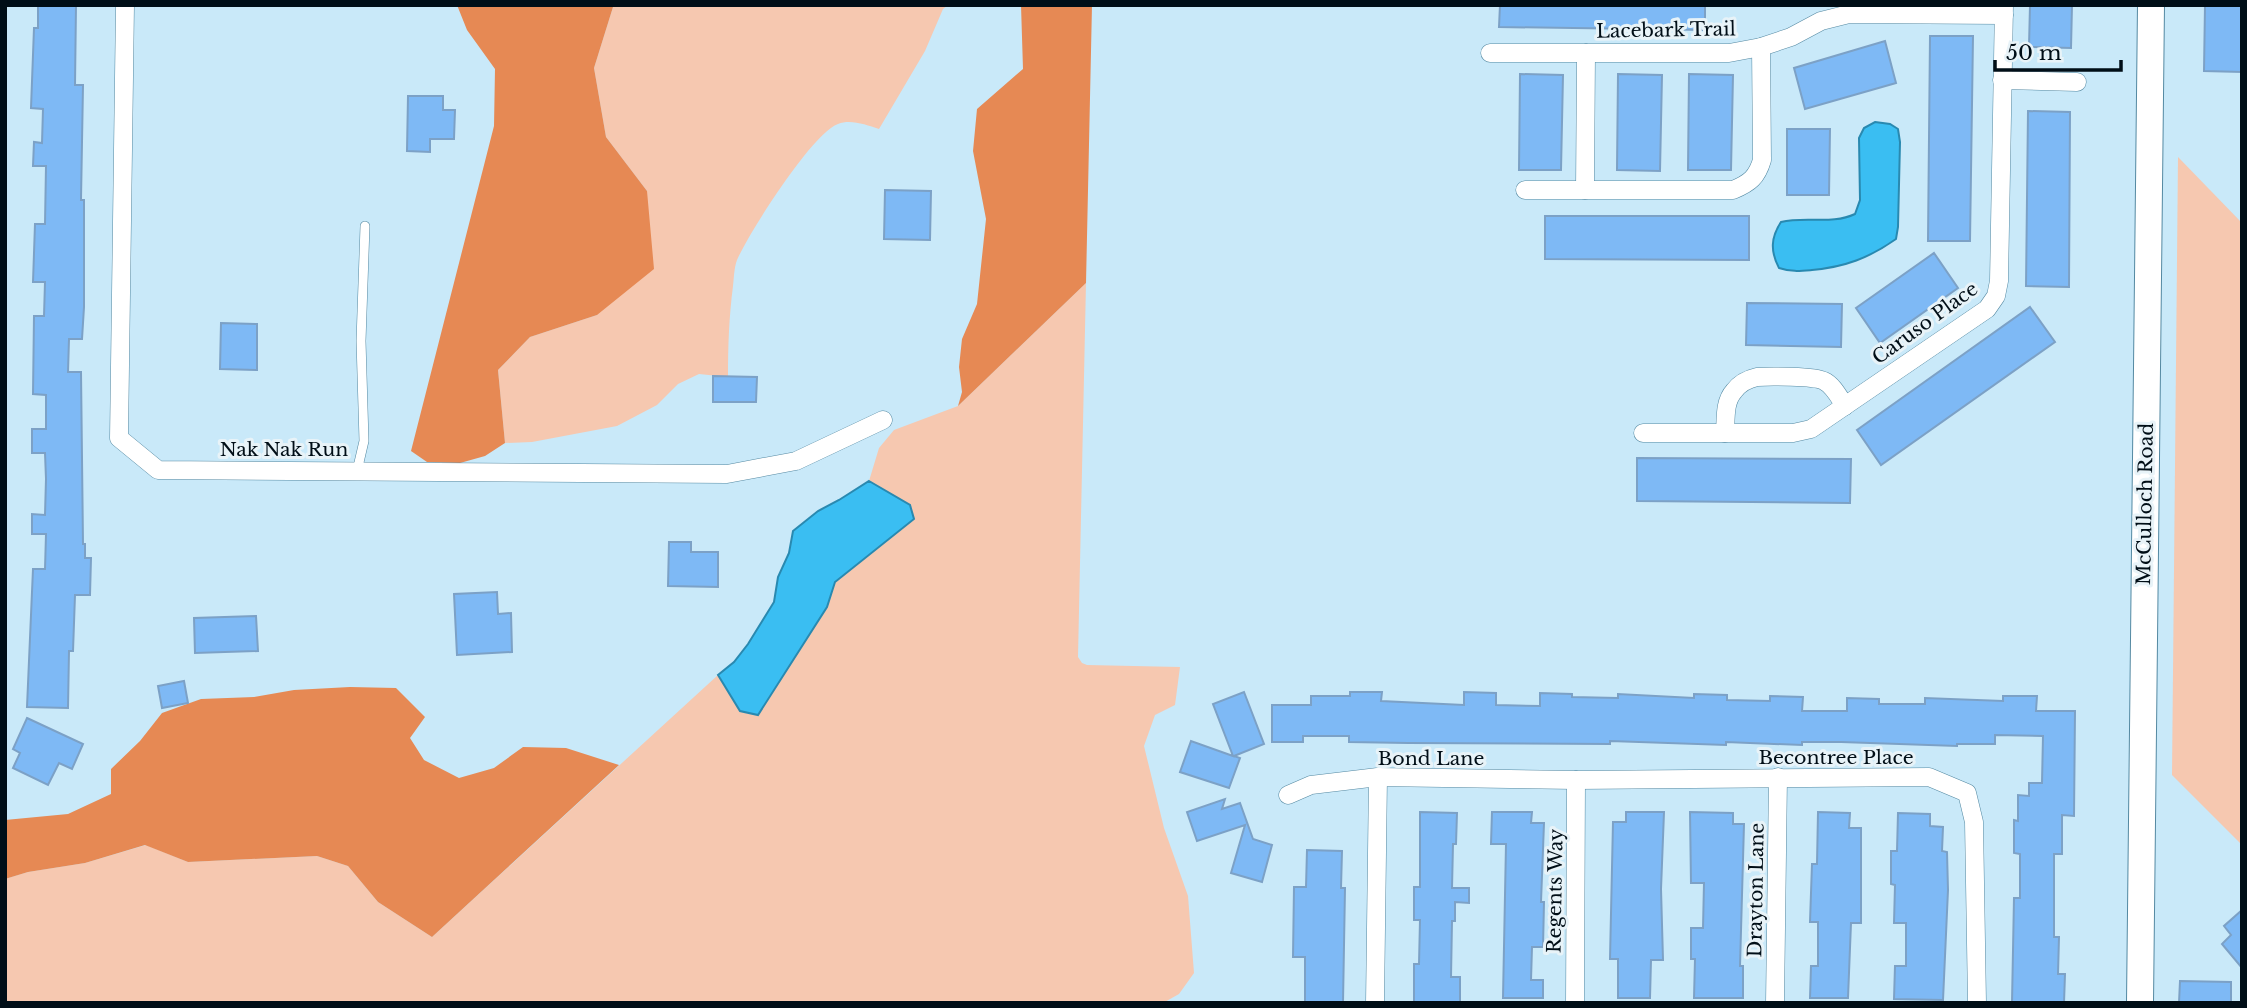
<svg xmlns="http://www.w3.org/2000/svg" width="2247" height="1008" viewBox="0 0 2247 1008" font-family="'Libre Baskerville',serif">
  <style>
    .green { fill: #f6c8b0 }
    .forest { fill: #e68954 }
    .water { fill: #3abef2; stroke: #2989b0; stroke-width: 2 }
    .building { fill: #7eb9f5; stroke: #7ca1c6; stroke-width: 2 }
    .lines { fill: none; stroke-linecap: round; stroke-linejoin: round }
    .lane-casing { stroke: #5489a2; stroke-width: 10 }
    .street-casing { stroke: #5489a2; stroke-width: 19 }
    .secondary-casing { stroke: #5489a2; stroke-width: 28 }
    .lane { stroke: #fff; stroke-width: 9 }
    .street { stroke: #fff; stroke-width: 18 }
    .secondary { stroke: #fff; stroke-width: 26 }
    .labels { text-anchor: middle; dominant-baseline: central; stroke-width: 6; stroke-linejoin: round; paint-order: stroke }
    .street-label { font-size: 19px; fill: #000e17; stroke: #e8f3f8 }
  </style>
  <rect width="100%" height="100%" fill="#c9e9f9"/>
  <!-- green -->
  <g class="green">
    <path d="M616,5h332l-5,4 -18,42 -46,78c-13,-4 -28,-10 -41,-5 -25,8 -90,110 -101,136 -3,8 -3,18 -4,26 -4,31 -5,60 -5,91l-29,-3 -21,10 -21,21 -40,21 -85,16 -27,1 -7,-73 32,-33 67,-22 50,-124 -41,-54 -12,-69 19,-61z"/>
    <polygon points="2178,157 2242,223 2242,845 2172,775"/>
    <polygon points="1086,283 1078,657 1082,663 1087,665 1180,667 1175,705 1155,715 1144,746 1164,828 1188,896 1194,973 1179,994 1163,1003 5,1003 5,879 28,872 85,863 146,845 188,862 317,856 348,866 378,902 432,937 718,675 740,711 758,715 827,607 835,582 914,519 910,505 869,481 879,448 894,430 958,406"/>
  </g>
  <!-- forest -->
  <g class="forest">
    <polygon points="457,5 616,5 613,7 594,68 606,137 647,191 654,269 597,315 530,337 498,370 505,443 485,456 460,463 427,462 411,451 494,126 495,69 467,30"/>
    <polygon points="1021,5 1092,5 1086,283 958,406 962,392 959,367 962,339 977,304 986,219 973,151 977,109 1023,69"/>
    <polygon points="350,687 396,688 425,717 410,738 424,760 459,778 494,768 523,747 566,748 619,765 432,937 378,902 348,866 317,856 188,862 145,845 85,863 28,872 5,879 5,820 68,814 111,794 111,769 140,741 162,713 201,699 254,697 294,690"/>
  </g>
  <!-- water -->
  <g class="water">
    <path d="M1875,122l15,2 8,5 2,13 -2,85 -2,12c-27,19 -51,28 -84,31 -12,1 -21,2 -33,-2 -9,-17 -8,-31 2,-46 25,-6 51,3 74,-8l5,-14 -1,-62 5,-10z"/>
    <polygon points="869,481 910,505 914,519 835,582 827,607 758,715 740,711 718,675 734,662 748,644 774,602 778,577 789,553 793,531 818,511 839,500"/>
  </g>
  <!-- building -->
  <g class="building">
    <polygon points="38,5 76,5 75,85 83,85 81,200 84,200 84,307 82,339 69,339 68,372 81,372 83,544 85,544 85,558 91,558 90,595 75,595 73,651 69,651 68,708 27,707 33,569 45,569 46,534 32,534 32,514 45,515 46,479 45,453 32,453 32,429 46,429 46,395 33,394 34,316 44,316 45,282 33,282 35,224 45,224 46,166 33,166 34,142 42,143 43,109 31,108 34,28 38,28"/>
    <polygon points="1500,5 1705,5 1705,30 1499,27"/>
    <polygon points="2030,5 2072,5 2071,48 2029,47"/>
    <polygon points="2205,5 2242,5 2242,72 2204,71"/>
    <polygon points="1930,36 1973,36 1970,241 1928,241"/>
    <polygon points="1885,41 1896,83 1805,109 1794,68"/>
    <polygon points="1520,74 1563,75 1561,170 1519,170"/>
    <polygon points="1618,74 1662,75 1660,171 1617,170"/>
    <polygon points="1689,74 1733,75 1731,170 1688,170"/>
    <polygon points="408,96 443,96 443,110 455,110 454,139 430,139 430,152 407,151"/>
    <polygon points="2028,111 2070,112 2069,287 2026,286"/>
    <polygon points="1787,129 1830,129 1829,195 1787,195"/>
    <polygon points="885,190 931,191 930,240 884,239"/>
    <polygon points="1545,216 1749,216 1749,260 1545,259"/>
    <polygon points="1934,253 1958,288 1880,343 1856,308"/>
    <polygon points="1747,303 1842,304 1841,347 1746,345"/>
    <polygon points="2030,307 2055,342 1881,465 1857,430"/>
    <polygon points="221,323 257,324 257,370 220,369"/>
    <polygon points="713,376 757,377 756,402 713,402"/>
    <polygon points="1637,458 1851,459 1850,503 1637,501"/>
    <polygon points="669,542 691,542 691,552 718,552 718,587 668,586"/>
    <polygon points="497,592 498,614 511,613 512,652 457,655 454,594"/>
    <polygon points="256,616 258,651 195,653 194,618"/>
    <polygon points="184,681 188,703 162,708 158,686"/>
    <polygon points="1244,692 1264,744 1234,756 1240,758 1229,788 1180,772 1191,741 1233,756 1213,704"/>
    <polygon points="1350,692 1382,692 1381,701 1464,705 1464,692 1496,693 1496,705 1540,706 1540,693 1572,694 1572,697 1618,698 1618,694 1694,698 1694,694 1727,695 1727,700 1770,701 1770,696 1803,697 1802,711 1847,711 1847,698 1879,699 1879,704 1925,704 1925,698 2003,701 2003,696 2037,696 2036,711 2075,711 2074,816 2062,815 2062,854 2054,854 2054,937 2059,937 2058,974 2065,974 2064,1003 2012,1003 2014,898 2020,898 2020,854 2014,853 2014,820 2018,821 2018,795 2029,796 2029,783 2042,783 2043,736 1995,735 1995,744 1957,744 1957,746 1841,742 1802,742 1802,745 1726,742 1726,745 1610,741 1610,744 1408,743 1349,742 1349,736 1303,736 1303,742 1272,742 1272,705 1311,705 1311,696 1350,696"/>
    <polygon points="27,718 83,744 72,769 59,763 48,785 13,768 20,753 13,749"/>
    <polygon points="1225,799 1222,809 1240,803 1253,839 1272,845 1262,882 1231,873 1245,825 1197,841 1187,812"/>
    <polygon points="1420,812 1457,813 1456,844 1453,844 1452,888 1469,888 1469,903 1455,902 1455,921 1452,921 1451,977 1460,977 1460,1003 1414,1003 1414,964 1419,964 1420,920 1414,920 1414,887 1420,887"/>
    <polygon points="1492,812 1532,812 1531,823 1544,823 1541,902 1544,902 1543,947 1532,947 1531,980 1543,980 1543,998 1503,998 1506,844 1491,844"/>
    <polygon points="1626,812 1664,812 1661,889 1663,960 1651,960 1650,998 1618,998 1618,959 1610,959 1613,822 1626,822"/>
    <polygon points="1690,812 1733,813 1733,824 1744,824 1740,966 1743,966 1743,998 1694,998 1695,959 1691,959 1691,928 1703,928 1704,883 1691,883"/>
    <polygon points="1818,812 1850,813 1849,828 1861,828 1861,923 1851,923 1848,998 1810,998 1811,966 1818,966 1818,922 1810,922 1812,864 1817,864"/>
    <polygon points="1898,813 1930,814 1930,826 1943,827 1942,851 1947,852 1948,890 1943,1000 1894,999 1895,966 1906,966 1906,923 1894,923 1895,885 1891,884 1891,851 1897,851"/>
    <polygon points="1307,850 1342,851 1341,888 1345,888 1343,1003 1305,1003 1305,957 1293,957 1294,887 1306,887"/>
    <polygon points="2242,910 2242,968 2222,944 2231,935 2224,926"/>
    <polygon points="2180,981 2231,982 2231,1003 2179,1003"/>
  </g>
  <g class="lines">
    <defs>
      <polyline id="lane" points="357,471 364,441 361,341 365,226"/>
      <g id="street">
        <polyline points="125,5 119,438 158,470 727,474 796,461 883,420"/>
        <polyline points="1490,53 1729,53 1761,47 1791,37 1821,21 1849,14 2004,15"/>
        <polyline points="2002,80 2077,82"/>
        <path d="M1525,190h208c17,-7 24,-13 29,-30l-1,-113"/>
        <polyline points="1585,190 1586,53"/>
        <polyline points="1643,433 1793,433 1811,429 1987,309 1996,296 1999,281 2004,5"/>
        <path d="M1725,433c1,-14 -1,-31 9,-42 5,-7 14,-12 23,-14 11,-1 58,-1 67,4 9,4 15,16 21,25"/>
        <polyline points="1288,795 1311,785 1378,777 1576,780 1929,777 1967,793 1974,822 1977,1003"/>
        <polyline points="1375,1003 1378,777"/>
        <polyline points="1575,1003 1576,780"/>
        <polyline points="1775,1003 1778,777"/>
      </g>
      <polyline id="secondary" points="2140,1003 2151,5"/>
    </defs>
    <!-- lane casing -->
    <use href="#lane" class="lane-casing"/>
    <!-- street casing -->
    <use href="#street" class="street-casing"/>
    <!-- secondary casing -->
    <use href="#secondary" class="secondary-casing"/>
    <!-- lane -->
    <use href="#lane" class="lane"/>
    <!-- street -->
    <use href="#street" class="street"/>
    <!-- secondary -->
    <use href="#secondary" class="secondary"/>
  </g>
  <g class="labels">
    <!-- street labels -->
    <g class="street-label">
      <text transform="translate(1666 30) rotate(-1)">Lacebark Trail</text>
      <text transform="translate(1925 323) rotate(-36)">Caruso Place</text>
      <text x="284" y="449">Nak Nak Run</text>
      <text transform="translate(2145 504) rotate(-89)">McCulloch Road</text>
      <text x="1836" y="757">Becontree Place</text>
      <text x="1431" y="758">Bond Lane</text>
      <text transform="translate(1756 890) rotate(-89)">Drayton Lane</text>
      <text transform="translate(1555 891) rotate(-89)">Regents Way</text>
    </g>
  </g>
  <!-- border -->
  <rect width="2247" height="1008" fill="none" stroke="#000e17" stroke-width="14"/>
  <!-- scale -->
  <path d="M1995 60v10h126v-10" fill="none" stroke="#000e17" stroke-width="3.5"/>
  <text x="2006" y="60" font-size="21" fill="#000e17" stroke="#e8f3f8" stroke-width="5" paint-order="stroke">50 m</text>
</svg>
